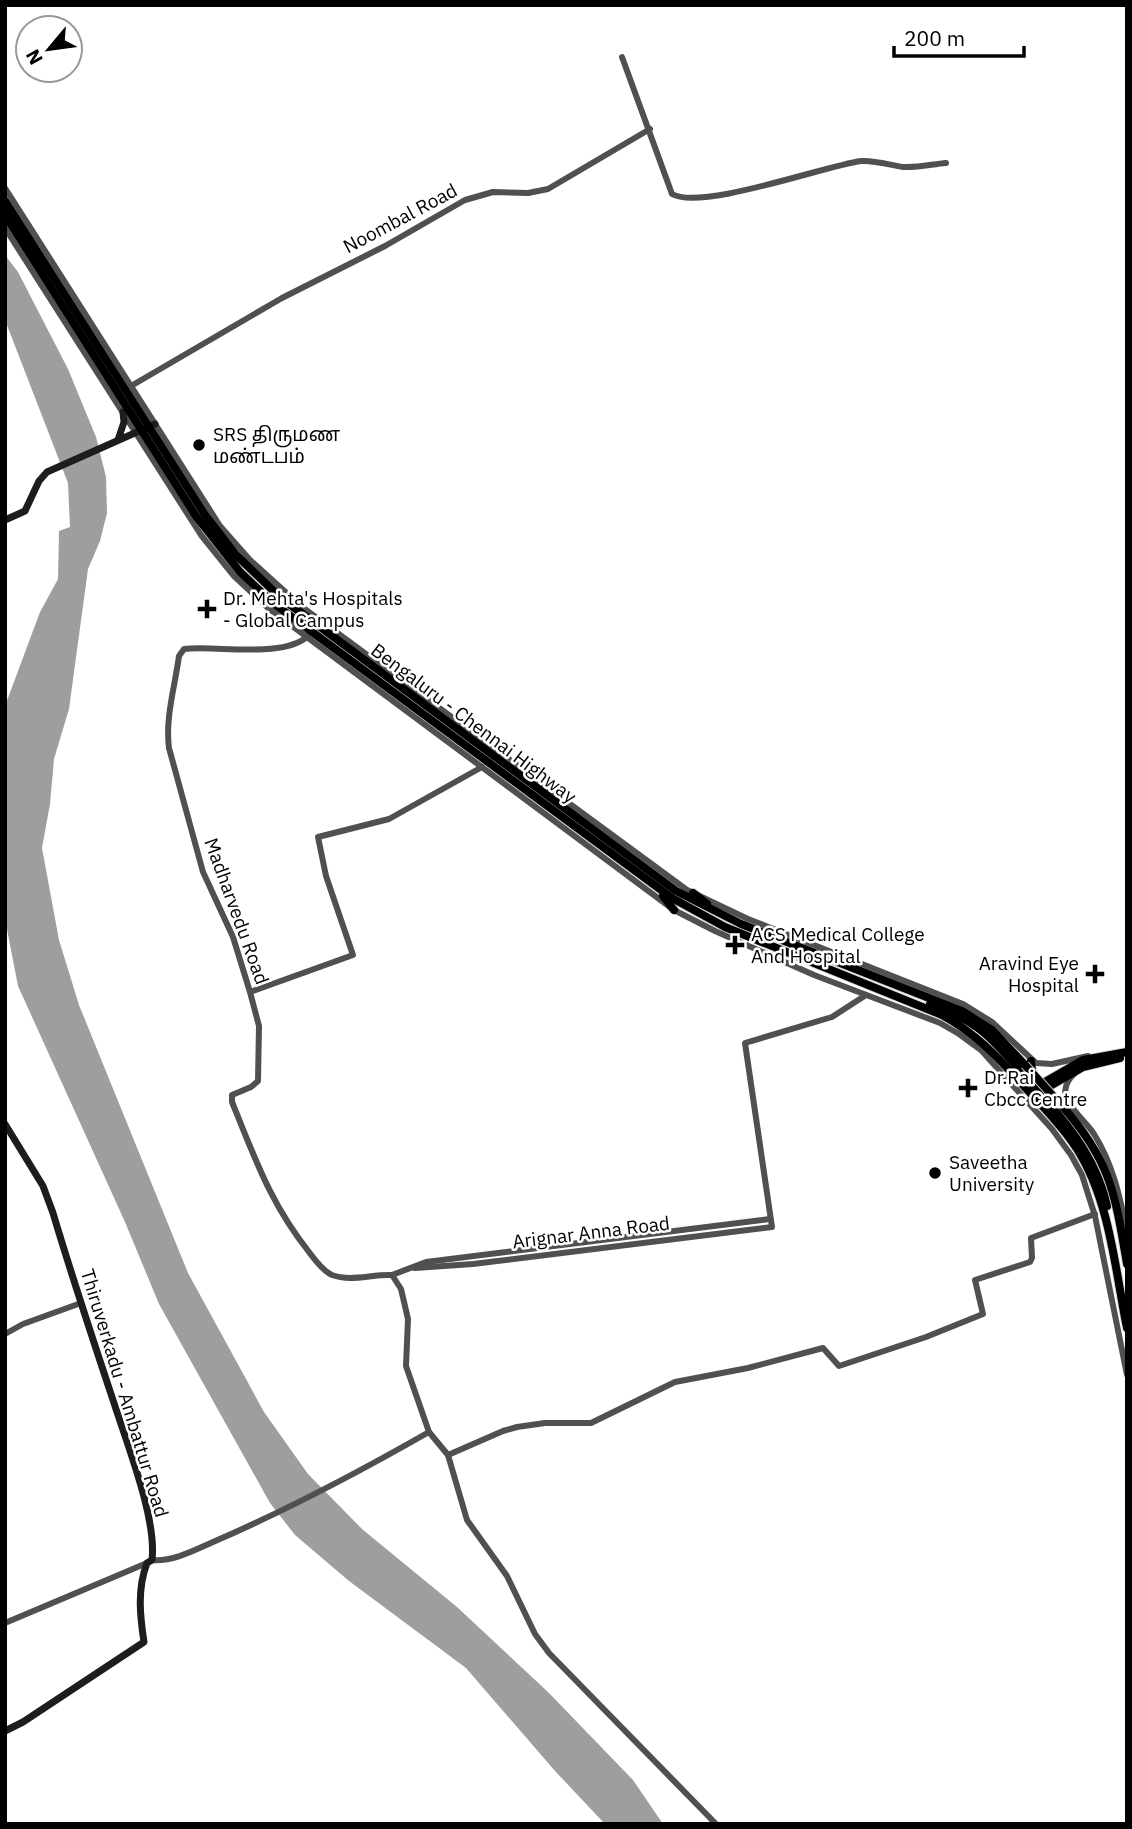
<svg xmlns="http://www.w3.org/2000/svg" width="1132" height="1829" viewBox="0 0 1132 1829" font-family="'IBM Plex Sans','Noto Sans Tamil',sans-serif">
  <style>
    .water { fill: #9e9e9e }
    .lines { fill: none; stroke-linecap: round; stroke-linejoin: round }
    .primary-casing { stroke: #dbdbdb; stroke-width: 10 }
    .trunk-casing { stroke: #dbdbdb; stroke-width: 10 }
    .tertiary { stroke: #505050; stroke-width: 6 }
    .secondary { stroke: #1d1d1d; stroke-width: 7 }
    .primary { stroke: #000; stroke-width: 8 }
    .trunk { stroke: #000; stroke-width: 8 }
    .trunk-bridge-casing { stroke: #dbdbdb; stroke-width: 10; stroke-linecap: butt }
    .trunk-bridge { stroke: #000; stroke-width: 8 }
    .poi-dot { fill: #000; stroke: #fff; stroke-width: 2.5 }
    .labels { text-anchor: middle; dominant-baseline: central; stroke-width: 5; stroke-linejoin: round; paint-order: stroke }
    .street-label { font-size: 19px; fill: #000; stroke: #fff }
    .poi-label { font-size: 19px; fill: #000; stroke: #fff; text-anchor: start }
  </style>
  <rect width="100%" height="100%" fill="#fff"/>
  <!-- water -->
  <polygon class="water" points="5,255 18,272 68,369 96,437 106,477 107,513 100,541 88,569 69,709 54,759 50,804 42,848 59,940 79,1005 188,1273 264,1412 308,1474 362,1529 457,1607 548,1692 633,1780 663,1824 605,1824 555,1771 466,1668 349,1581 295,1535 270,1503 159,1304 125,1222 18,986 5,919 5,706 40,612 58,579 59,531 70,527 68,483 5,320"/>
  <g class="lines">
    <defs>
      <g id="primary">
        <polyline points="1038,1086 1083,1060 1127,1052"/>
        <polyline points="1043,1090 1083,1067 1120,1058"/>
      </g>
      <g id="trunk">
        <polyline points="5,201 205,515 236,555 281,598 676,891 741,924 962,1011 992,1030 1025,1065"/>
        <path d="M5,215l191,301 44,56 33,31 399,295 53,29 217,88c33,18 55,41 80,69 19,21 40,41 55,65 33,52 38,120 50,179"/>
        <polyline points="693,893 707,904"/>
        <polyline points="663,896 674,910"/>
        <path d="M930,1004c16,6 34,14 48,24 18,13 31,31 46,47 36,40 71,77 83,131"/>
        <polyline points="1025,1073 1032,1071 1031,1061"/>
        <path d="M1062,1106c49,55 53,88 65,158"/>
      </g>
    </defs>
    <!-- primary casing -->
    <use href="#primary" class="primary-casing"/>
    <!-- trunk casing -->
    <use href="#trunk" class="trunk-casing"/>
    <!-- tertiary -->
    <g class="tertiary">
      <path d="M622,57l50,137c29,17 152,-28 189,-33 13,-1 29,4 42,6 14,1 30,-3 43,-4"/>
      <polyline points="5,188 220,526 250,560 302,607 687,890 748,919 963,1004 992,1022 1036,1063 1052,1064 1088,1056"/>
      <polyline points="5,228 201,535 234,576 268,608 674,910 715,931 814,975 940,1023 959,1034 981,1050 1052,1129 1071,1155 1082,1175 1095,1216 1127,1375"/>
      <polyline points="131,386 282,298 385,246 465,200 493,192 528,193 548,189 650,129"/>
      <path d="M308,636c-25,23 -92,9 -124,13l-5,7c-4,30 -14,62 -10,92l34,124 30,65 17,55 9,34 -1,55 -7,6 -19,8v7c23,56 38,101 77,150 6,8 14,19 23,23 19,7 40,-1 60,0l9,14 7,30 -2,47 23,66 19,23 19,65 40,56 28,58 14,19 167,171"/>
      <polyline points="250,992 353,955 326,876 318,837 389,819 482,767"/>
      <path d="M1074,1074c-7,7 -11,16 -7,25 6,13 19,23 27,35 19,30 26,63 33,98"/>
      <polyline points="415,1268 473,1264 772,1227 745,1043 832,1017 866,995"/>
      <polyline points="392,1275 426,1262 770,1219"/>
      <polyline points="5,1334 23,1324 81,1303"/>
      <polyline points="448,1455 503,1431 517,1427 545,1423 591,1423 675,1382 748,1368 823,1348 839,1366 926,1337 983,1314 975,1280 1030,1262 1032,1258 1031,1238 1095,1214"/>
      <path d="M152,1560c20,2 43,-10 61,-18 74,-32 146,-70 216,-110"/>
      <polyline points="5,1623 147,1563"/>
    </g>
    <!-- secondary -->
    <g class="secondary">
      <polyline points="118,440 124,422 123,412"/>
      <polyline points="5,520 25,511 39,481 47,472 155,424"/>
      <path d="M5,1124l38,62 10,27c19,64 40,127 61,190 13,41 43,116 38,157l-5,3c-10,26 -7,53 -3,79l-121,80 -18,9"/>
    </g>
    <!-- primary -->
    <use href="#primary" class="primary"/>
    <!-- trunk -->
    <use href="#trunk" class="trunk"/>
    <defs>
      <polyline id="trunk-bridge" points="1025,1065 1062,1106"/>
    </defs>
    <!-- trunk-bridge casing -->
    <use href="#trunk-bridge" class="trunk-bridge-casing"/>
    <!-- trunk-bridge -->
    <use href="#trunk-bridge" class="trunk-bridge"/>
  </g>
  <!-- markers -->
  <g class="poi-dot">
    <circle cx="199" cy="445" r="7"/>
    <path d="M203.5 598.5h7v7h7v7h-7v7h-7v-7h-7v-7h7z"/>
    <path d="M731.5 934.5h7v7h7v7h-7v7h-7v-7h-7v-7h7z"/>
    <path d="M1091.5 963.5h7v7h7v7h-7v7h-7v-7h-7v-7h7z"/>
    <path d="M964.5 1077.5h7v7h7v7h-7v7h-7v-7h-7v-7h7z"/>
    <circle cx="935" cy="1173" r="7"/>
  </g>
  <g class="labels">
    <!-- street labels -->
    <g class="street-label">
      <text transform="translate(400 218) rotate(-28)">Noombal Road</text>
      <text transform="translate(474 723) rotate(37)">Bengaluru - Chennai Highway</text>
      <text transform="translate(237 911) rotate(70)">Madharvedu Road</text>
      <text transform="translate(591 1232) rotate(-7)">Arignar Anna Road</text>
      <text transform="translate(125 1393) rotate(73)">Thiruverkadu - Ambattur Road</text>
    </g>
    <!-- poi labels -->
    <g class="poi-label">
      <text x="213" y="434">SRS திருமண<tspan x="213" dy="22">மண்டபம்</tspan></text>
      <text x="223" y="598">Dr. Mehta's Hospitals<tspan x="223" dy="22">- Global Campus</tspan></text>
      <text x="751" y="934">ACS Medical College<tspan x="751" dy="22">And Hospital</tspan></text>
      <text x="1079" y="963" text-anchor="end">Aravind Eye<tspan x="1079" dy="22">Hospital</tspan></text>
      <text x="984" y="1077">Dr.Rai<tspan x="984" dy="22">Cbcc Centre</tspan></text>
      <text x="949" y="1162">Saveetha<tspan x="949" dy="22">University</tspan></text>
    </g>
  </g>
  <!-- border -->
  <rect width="1132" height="1829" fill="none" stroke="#000000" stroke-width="14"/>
  <!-- north arrow -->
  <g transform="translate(49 49) rotate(241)"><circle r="33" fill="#ffffff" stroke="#999999" stroke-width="2"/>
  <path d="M0-5L12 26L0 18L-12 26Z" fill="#000000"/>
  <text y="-10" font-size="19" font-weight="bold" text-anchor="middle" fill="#000000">N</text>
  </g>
  <!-- scale -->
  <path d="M894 46v10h130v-10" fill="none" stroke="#000000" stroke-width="3.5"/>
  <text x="904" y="46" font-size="21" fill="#000000" stroke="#ffffff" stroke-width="5" paint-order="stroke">200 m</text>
</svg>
